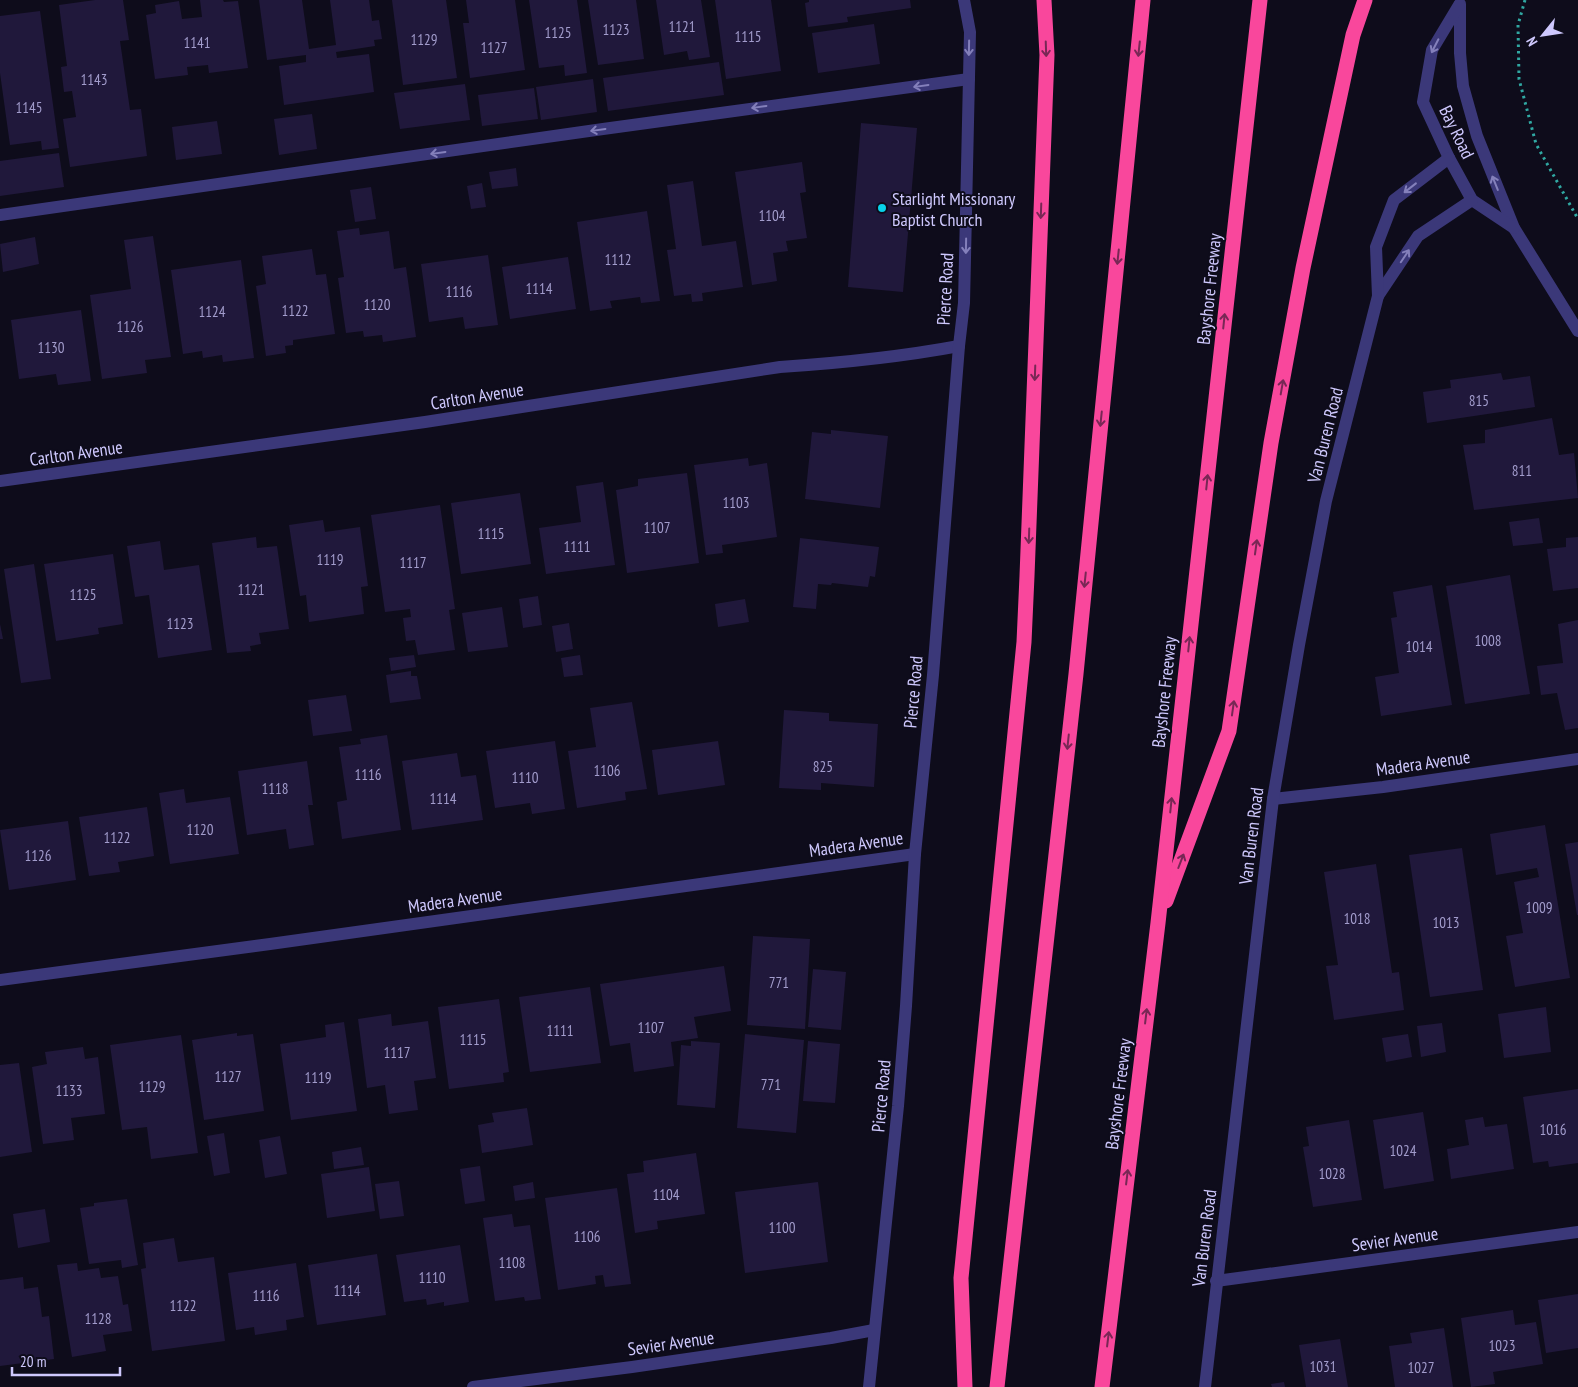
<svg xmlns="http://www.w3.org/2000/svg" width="1578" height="1387" viewBox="0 0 1578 1387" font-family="'PT Sans Narrow',sans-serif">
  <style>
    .building { fill: #20183b }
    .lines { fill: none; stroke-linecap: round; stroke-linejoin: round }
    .path { stroke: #30a8a2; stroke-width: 3; stroke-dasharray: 2.5 4; stroke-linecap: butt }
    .minor { stroke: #3b3879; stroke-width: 12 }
    .highway { stroke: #f9479c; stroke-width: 15 }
    .oneway { stroke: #8480bb }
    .oneway2 { stroke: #782755 }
    .poi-dot { fill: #08d2e9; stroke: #0e0c1b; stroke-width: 2 }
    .labels { text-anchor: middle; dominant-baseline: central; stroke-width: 4; stroke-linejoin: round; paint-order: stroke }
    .number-label { font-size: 15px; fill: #a29ccc }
    .street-label { font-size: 18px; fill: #cec8fd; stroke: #0e0c1b }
    .poi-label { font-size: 18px; fill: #cec8fd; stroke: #0e0c1b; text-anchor: start }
  </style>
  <rect width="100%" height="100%" fill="#0e0c1b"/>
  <!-- building -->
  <g class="building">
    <polygon points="95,0 123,0 129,40 120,41 130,110 141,109 147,156 70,167 63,119 76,117 72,91 64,92 61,67 67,66 59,5"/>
    <polygon points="200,0 223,0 224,2 238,1 248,68 209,73 208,65 187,67 188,75 155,79 146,15 156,13 155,5 179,1 182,19 202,17"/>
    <polygon points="259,0 302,0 309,49 336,45 330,0 369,0 372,21 379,20 382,39 374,40 375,46 336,52 337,58 369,54 374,92 284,105 279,66 306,62 306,55 267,60"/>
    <polygon points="392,0 446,0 457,78 403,85"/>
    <polygon points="466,0 515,0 525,70 470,78 463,23 469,23"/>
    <polygon points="529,0 577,0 587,73 565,76 564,65 539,68"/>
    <polygon points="588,0 636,0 644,59 598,65"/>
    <polygon points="656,0 701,0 710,57 689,60 687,51 664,55"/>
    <polygon points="715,0 771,0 781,71 726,79"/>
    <polygon points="809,0 910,0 911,8 847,17 848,22 808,27 805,3 809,2"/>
    <polygon points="40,11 59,148 42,150 41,141 10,145 0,73 0,16"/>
    <polygon points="874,24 880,64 818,73 812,33"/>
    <polygon points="719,62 724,95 608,111 603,78"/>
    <polygon points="593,79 597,112 541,120 536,87"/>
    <polygon points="465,84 470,120 400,129 394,93"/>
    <polygon points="534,88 538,119 482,126 478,95"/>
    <polygon points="312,114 317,149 279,155 274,119"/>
    <polygon points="217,121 222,154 176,160 172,127"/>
    <polygon points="861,123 917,128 903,292 848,287"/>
    <polygon points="59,153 64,187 0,196 0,161"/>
    <polygon points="802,162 806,192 800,193 807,238 786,241 788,251 773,253 777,281 752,285 735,172"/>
    <polygon points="516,168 518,186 492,189 489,172"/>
    <polygon points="693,181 702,246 736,241 743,287 702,293 703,301 692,302 691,294 674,296 667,250 676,249 667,185"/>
    <polygon points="482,183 486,207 471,209 467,186"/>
    <polygon points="371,187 376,219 355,222 350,190"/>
    <polygon points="647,211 660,301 641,303 640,297 610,301 612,308 590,311 577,222"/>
    <polygon points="359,228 360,235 389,231 394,269 406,267 416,337 383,342 382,335 364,337 363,331 346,333 338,278 344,277 337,231"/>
    <polygon points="153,236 171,357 145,360 147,373 102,379 90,295 131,289 124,240"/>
    <polygon points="35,237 39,264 3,272 0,244"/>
    <polygon points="312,249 316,275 326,274 335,334 293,340 293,345 285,346 286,353 266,356 256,286 266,284 262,256"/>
    <polygon points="488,255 498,325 465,329 463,317 429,322 421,264"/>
    <polygon points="568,257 576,309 510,319 502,267"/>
    <polygon points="241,260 254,358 223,362 222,355 203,358 202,351 183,354 171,270"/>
    <polygon points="81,310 91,381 58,385 56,374 19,379 11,320"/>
    <polygon points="1501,373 1503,380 1530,376 1535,407 1427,423 1423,392 1451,388 1450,380"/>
    <polygon points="1552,418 1559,455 1574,453 1578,498 1474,510 1463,445 1485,443 1485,430"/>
    <polygon points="831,430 888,436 880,508 805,499 812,432 831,434"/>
    <polygon points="748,458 749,466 767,463 777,537 722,545 723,553 706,555 694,465"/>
    <polygon points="687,473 699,563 627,573 616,490 638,486 638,479"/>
    <polygon points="603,482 615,565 546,574 539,528 581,522 576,486"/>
    <polygon points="520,493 531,564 461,574 451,503"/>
    <polygon points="440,505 455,609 449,610 455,650 418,655 415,640 406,641 403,618 411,617 410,609 385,612 371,515"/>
    <polygon points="1539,518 1543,543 1513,546 1509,522"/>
    <polygon points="323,520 325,532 360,527 368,586 361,587 364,614 309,622 306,595 300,596 289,525"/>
    <polygon points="256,537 257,548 277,546 289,629 259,633 261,644 250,646 251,651 227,653 212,543"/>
    <polygon points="1578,537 1578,588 1553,591 1547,549 1566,547 1566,538"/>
    <polygon points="800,538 879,547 875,577 870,576 868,587 832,583 831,585 818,584 816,609 793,607"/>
    <polygon points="160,541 164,570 199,565 212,650 158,658 149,595 135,597 127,546"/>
    <polygon points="113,554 123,624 98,628 99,634 56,641 44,564"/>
    <polygon points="34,564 51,679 21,683 4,569"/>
    <polygon points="1510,575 1530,694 1465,704 1446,586"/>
    <polygon points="1432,585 1452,705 1381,716 1375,677 1399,673 1391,618 1397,617 1393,592"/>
    <polygon points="538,596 542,625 523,628 519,599"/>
    <polygon points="745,599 749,622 718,627 715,604"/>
    <polygon points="502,607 508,647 468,652 462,613"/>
    <polygon points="1578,620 1578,728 1565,730 1557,693 1541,695 1537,666 1563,663 1558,624"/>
    <polygon points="569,623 573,649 556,652 552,626"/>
    <polygon points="0,624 3,639 0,639"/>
    <polygon points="414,655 416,667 391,671 389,658"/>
    <polygon points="580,655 583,675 564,677 561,658"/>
    <polygon points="411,671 411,676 417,676 421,699 390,703 386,675"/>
    <polygon points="346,695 352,731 313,736 308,700"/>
    <polygon points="632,702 647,789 625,792 626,800 577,808 568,751 596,747 590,708"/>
    <polygon points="784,710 829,713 829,721 878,724 874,787 821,783 821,790 779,788"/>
    <polygon points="387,735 401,830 342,839 337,802 347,800 339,747 361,744 360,739"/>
    <polygon points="555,741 565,809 532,814 530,803 495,808 486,751"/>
    <polygon points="718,741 725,785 658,795 652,750"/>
    <polygon points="457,753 461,777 476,775 483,820 412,830 402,761"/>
    <polygon points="307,761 313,805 308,805 314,845 289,849 286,829 247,835 238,771"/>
    <polygon points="184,789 186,803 230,797 239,854 170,864 159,793"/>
    <polygon points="147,807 154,856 118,862 120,872 89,876 79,817"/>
    <polygon points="68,821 76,880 9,890 0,830"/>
    <polygon points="1545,825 1570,978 1515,987 1506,936 1523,933 1514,882 1539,877 1537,868 1496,875 1490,834"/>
    <polygon points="1578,842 1578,915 1577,915 1565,844"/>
    <polygon points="1462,848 1483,990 1430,997 1409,855"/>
    <polygon points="1376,864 1392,973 1399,972 1404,1010 1334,1020 1326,966 1338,965 1324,872"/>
    <polygon points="753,936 810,939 805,1029 747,1025"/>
    <polygon points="724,966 731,1011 694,1017 698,1038 671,1042 674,1066 634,1072 630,1043 610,1046 600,984"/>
    <polygon points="813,969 846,972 841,1030 808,1027"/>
    <polygon points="590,987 601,1063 530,1072 519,997"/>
    <polygon points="499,999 509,1072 503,1073 504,1082 449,1089 438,1007"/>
    <polygon points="1546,1007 1551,1052 1504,1058 1498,1014"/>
    <polygon points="391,1014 392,1026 428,1021 436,1078 414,1081 418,1110 389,1114 385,1085 367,1088 358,1019"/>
    <polygon points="344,1022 357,1111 291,1120 280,1044 326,1037 325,1025"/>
    <polygon points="1442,1023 1446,1052 1421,1057 1417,1026"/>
    <polygon points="237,1033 237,1036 253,1034 264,1111 204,1120 192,1040"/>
    <polygon points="745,1034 804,1040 796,1133 737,1128"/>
    <polygon points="1408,1034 1412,1057 1386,1062 1382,1038"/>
    <polygon points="181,1035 198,1153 151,1159 147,1127 122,1130 110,1045"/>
    <polygon points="691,1041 720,1043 715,1108 677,1105 681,1045 691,1046"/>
    <polygon points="808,1041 840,1044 835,1103 803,1101"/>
    <polygon points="83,1047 85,1059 98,1057 105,1114 71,1118 74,1140 43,1144 32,1067 47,1064 45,1052"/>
    <polygon points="19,1063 32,1152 0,1157 0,1065"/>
    <polygon points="1578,1089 1578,1163 1549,1167 1548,1161 1533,1163 1523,1097"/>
    <polygon points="527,1108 533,1145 482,1153 478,1125 494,1122 492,1113"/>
    <polygon points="1423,1112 1434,1181 1384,1189 1373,1120"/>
    <polygon points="1483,1117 1485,1127 1507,1124 1514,1169 1451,1179 1447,1149 1469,1145 1465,1120"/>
    <polygon points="1349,1120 1362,1200 1313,1207 1303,1147 1309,1146 1306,1127"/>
    <polygon points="224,1133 230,1173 214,1176 207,1136"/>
    <polygon points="280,1136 287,1174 265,1178 259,1140"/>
    <polygon points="361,1147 364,1165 334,1169 332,1152"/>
    <polygon points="696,1153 705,1214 657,1221 658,1229 635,1233 627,1174 644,1172 643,1161"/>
    <polygon points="480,1166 485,1201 465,1204 460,1169"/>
    <polygon points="369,1167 375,1211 327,1218 321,1174"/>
    <polygon points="399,1181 404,1216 380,1219 375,1184"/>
    <polygon points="533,1182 535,1198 515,1201 513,1186"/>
    <polygon points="818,1182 828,1262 745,1273 735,1192"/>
    <polygon points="617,1188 631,1284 605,1287 603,1275 595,1276 596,1284 558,1290 545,1198"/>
    <polygon points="127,1199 138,1265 122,1268 121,1260 89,1264 80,1208 94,1206 94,1203"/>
    <polygon points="45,1209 50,1242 18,1248 13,1214"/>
    <polygon points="512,1214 514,1227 530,1225 541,1299 525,1301 524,1297 495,1301 483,1218"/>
    <polygon points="174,1238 178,1262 214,1257 225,1341 152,1351 141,1269 146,1268 143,1243"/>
    <polygon points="460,1245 469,1302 444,1306 444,1302 427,1305 426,1299 404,1302 396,1255"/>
    <polygon points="377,1254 386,1315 317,1325 308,1265"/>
    <polygon points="77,1263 78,1271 99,1268 101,1278 118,1276 123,1305 128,1304 132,1331 103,1335 106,1351 72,1357 57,1265"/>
    <polygon points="296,1263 304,1317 286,1320 287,1330 255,1335 254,1327 236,1330 228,1273"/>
    <polygon points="23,1277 24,1289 38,1287 42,1317 49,1316 54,1359 0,1366 0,1280"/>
    <polygon points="1578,1294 1578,1348 1546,1353 1538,1300"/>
    <polygon points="1513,1310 1515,1325 1536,1322 1543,1364 1493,1372 1495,1384 1471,1387 1461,1318"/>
    <polygon points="1444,1328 1453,1387 1395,1387 1389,1346 1412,1343 1410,1333"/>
    <polygon points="1340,1339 1348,1387 1306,1387 1299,1345"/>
    <polygon points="1284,1382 1285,1387 1272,1387 1271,1384"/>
  </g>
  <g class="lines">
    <!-- path -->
    <polyline class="path" points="1525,0 1518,25 1519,79 1536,144 1578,219"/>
    <!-- minor -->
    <g class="minor">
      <polyline points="1460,4 1460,53 1463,86 1477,136 1514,228 1578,331"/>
      <polyline points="1459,5 1432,50 1423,102 1449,158 1472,200 1514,228"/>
      <polyline points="0,215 603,129 969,79"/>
      <polyline points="1378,296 1418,236 1472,200"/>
      <path d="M0,481l425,-59 355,-55c60,-4 120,-10 179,-21"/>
      <polyline points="1273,799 1383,787 1578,759"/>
      <polyline points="0,980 270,944 915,854"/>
      <polyline points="1216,1281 1578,1232"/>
      <polyline points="473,1387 632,1367 831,1338 874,1330"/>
      <polyline points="869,1387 898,1106 906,1006 915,854 933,675 959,346 964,303 970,32 964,0"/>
      <polyline points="1205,1387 1273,799 1299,645 1326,501 1378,296 1376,247 1394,200 1449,158"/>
    </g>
    <!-- highway -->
    <g class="highway">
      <polyline points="1166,901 1229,731 1271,443 1303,268 1353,35 1365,0"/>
      <polyline points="965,1387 961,1278 1024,642 1027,576 1047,55 1044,0"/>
      <polyline points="997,1387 1076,674 1143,0"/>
      <polyline points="1102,1387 1158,923 1260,0"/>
    </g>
  </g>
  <!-- one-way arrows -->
  <defs><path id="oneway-shaft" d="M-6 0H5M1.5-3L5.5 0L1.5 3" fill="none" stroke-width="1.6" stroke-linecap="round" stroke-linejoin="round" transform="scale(1.25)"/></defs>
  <g class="oneway">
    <use href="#oneway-shaft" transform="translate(1435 46) rotate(117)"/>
    <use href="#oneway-shaft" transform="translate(969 48) rotate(91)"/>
    <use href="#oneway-shaft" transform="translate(921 86) rotate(172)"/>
    <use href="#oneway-shaft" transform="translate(759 107) rotate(172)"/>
    <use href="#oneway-shaft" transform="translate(598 130) rotate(172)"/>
    <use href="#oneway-shaft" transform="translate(438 153) rotate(172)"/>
    <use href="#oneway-shaft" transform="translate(1495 183) rotate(-112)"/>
    <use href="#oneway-shaft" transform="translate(1410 188) rotate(142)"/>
    <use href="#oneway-shaft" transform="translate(966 246) rotate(91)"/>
    <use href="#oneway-shaft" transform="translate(1405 256) rotate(-56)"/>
  </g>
  <g class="oneway2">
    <use href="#oneway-shaft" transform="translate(1046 49) rotate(88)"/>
    <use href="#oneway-shaft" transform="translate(1139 49) rotate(96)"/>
    <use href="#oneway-shaft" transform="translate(1041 211) rotate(92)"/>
    <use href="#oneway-shaft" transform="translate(1118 257) rotate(96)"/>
    <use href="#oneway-shaft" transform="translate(1224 321) rotate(-84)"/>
    <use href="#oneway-shaft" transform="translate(1035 373) rotate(92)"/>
    <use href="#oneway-shaft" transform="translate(1282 387) rotate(-80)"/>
    <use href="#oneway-shaft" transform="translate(1101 419) rotate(96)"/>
    <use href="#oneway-shaft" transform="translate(1207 482) rotate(-84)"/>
    <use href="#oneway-shaft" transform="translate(1029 536) rotate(92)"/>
    <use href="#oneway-shaft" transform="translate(1256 547) rotate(-82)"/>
    <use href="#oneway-shaft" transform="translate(1085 580) rotate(96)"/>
    <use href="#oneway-shaft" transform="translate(1189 644) rotate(-84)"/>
    <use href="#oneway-shaft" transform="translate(1233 708) rotate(-82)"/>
    <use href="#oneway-shaft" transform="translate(1068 742) rotate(96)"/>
    <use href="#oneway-shaft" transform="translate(1171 805) rotate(-84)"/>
    <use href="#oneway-shaft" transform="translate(1181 861) rotate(-69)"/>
    <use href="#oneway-shaft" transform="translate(1146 1016) rotate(-83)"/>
    <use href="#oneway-shaft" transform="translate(1127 1177) rotate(-83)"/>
    <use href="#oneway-shaft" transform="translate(1108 1339) rotate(-83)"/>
  </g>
  <!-- markers -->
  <circle class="poi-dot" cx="882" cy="208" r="5"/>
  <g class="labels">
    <!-- number labels -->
    <g class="number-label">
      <text x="682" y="26">1121</text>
      <text x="616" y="29">1123</text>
      <text x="558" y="32">1125</text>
      <text x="748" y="36">1115</text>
      <text x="424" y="39">1129</text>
      <text x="197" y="42">1141</text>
      <text x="494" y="47">1127</text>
      <text x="94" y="79">1143</text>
      <text x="29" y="107">1145</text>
      <text x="772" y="215">1104</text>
      <text x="618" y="259">1112</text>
      <text x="539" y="288">1114</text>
      <text x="459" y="291">1116</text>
      <text x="377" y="304">1120</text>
      <text x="295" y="310">1122</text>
      <text x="212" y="311">1124</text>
      <text x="130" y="326">1126</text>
      <text x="51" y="347">1130</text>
      <text x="1479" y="400">815</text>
      <text x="1522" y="470">811</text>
      <text x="736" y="502">1103</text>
      <text x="657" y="527">1107</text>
      <text x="491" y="533">1115</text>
      <text x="577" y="546">1111</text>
      <text x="330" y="559">1119</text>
      <text x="413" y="562">1117</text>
      <text x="251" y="589">1121</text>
      <text x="83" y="594">1125</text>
      <text x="180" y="623">1123</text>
      <text x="1488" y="640">1008</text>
      <text x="1419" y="646">1014</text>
      <text x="823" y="766">825</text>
      <text x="607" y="770">1106</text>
      <text x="368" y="774">1116</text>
      <text x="525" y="777">1110</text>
      <text x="275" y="788">1118</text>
      <text x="443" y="798">1114</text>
      <text x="200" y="829">1120</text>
      <text x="117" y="837">1122</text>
      <text x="38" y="855">1126</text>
      <text x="1539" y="907">1009</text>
      <text x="1357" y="918">1018</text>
      <text x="1446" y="922">1013</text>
      <text x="779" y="982">771</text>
      <text x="651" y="1027">1107</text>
      <text x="560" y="1030">1111</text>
      <text x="473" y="1039">1115</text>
      <text x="397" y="1052">1117</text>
      <text x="228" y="1076">1127</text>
      <text x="318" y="1077">1119</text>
      <text x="771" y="1084">771</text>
      <text x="152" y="1086">1129</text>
      <text x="69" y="1090">1133</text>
      <text x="1553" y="1129">1016</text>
      <text x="1403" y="1150">1024</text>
      <text x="1332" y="1173">1028</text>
      <text x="666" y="1194">1104</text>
      <text x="782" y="1227">1100</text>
      <text x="587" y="1236">1106</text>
      <text x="512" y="1262">1108</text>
      <text x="432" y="1277">1110</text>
      <text x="347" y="1290">1114</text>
      <text x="266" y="1295">1116</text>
      <text x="183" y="1305">1122</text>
      <text x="98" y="1318">1128</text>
      <text x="1502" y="1345">1023</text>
      <text x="1323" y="1366">1031</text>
      <text x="1421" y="1367">1027</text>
    </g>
    <!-- street labels -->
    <g class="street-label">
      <text transform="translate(1457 132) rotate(64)">Bay Road</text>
      <text transform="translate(945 289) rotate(-87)">Pierce Road</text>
      <text transform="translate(1209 289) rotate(-84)">Bayshore Freeway</text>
      <text transform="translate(477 396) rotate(-9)">Carlton Avenue</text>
      <text transform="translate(1325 435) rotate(-76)">Van Buren Road</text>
      <text transform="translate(76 453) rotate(-8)">Carlton Avenue</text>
      <text transform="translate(913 692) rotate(-85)">Pierce Road</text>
      <text transform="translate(1164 692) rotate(-84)">Bayshore Freeway</text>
      <text transform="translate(1423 763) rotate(-8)">Madera Avenue</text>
      <text transform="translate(1251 836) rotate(-83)">Van Buren Road</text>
      <text transform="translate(856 844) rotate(-8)">Madera Avenue</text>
      <text transform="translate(455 900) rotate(-8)">Madera Avenue</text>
      <text transform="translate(1118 1094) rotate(-83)">Bayshore Freeway</text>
      <text transform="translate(881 1096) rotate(-85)">Pierce Road</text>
      <text transform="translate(1204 1238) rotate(-83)">Van Buren Road</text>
      <text transform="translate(1395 1239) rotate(-8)">Sevier Avenue</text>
      <text transform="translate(671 1343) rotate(-8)">Sevier Avenue</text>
    </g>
    <!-- poi labels -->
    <g class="poi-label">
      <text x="892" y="198">Starlight Missionary<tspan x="892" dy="21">Baptist Church</tspan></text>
    </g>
  </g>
  <!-- north arrow -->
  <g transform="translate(1543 35) rotate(240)" stroke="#0e0c1b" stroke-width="4" paint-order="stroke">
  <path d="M0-4L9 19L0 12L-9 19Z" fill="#cec8fd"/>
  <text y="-8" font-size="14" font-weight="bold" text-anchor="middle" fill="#cec8fd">N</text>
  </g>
  <!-- scale -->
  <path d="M12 1367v8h108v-8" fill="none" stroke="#cec8fd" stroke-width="2.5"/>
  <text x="20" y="1367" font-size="15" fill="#cec8fd" stroke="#0e0c1b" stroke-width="4" paint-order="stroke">20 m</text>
</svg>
